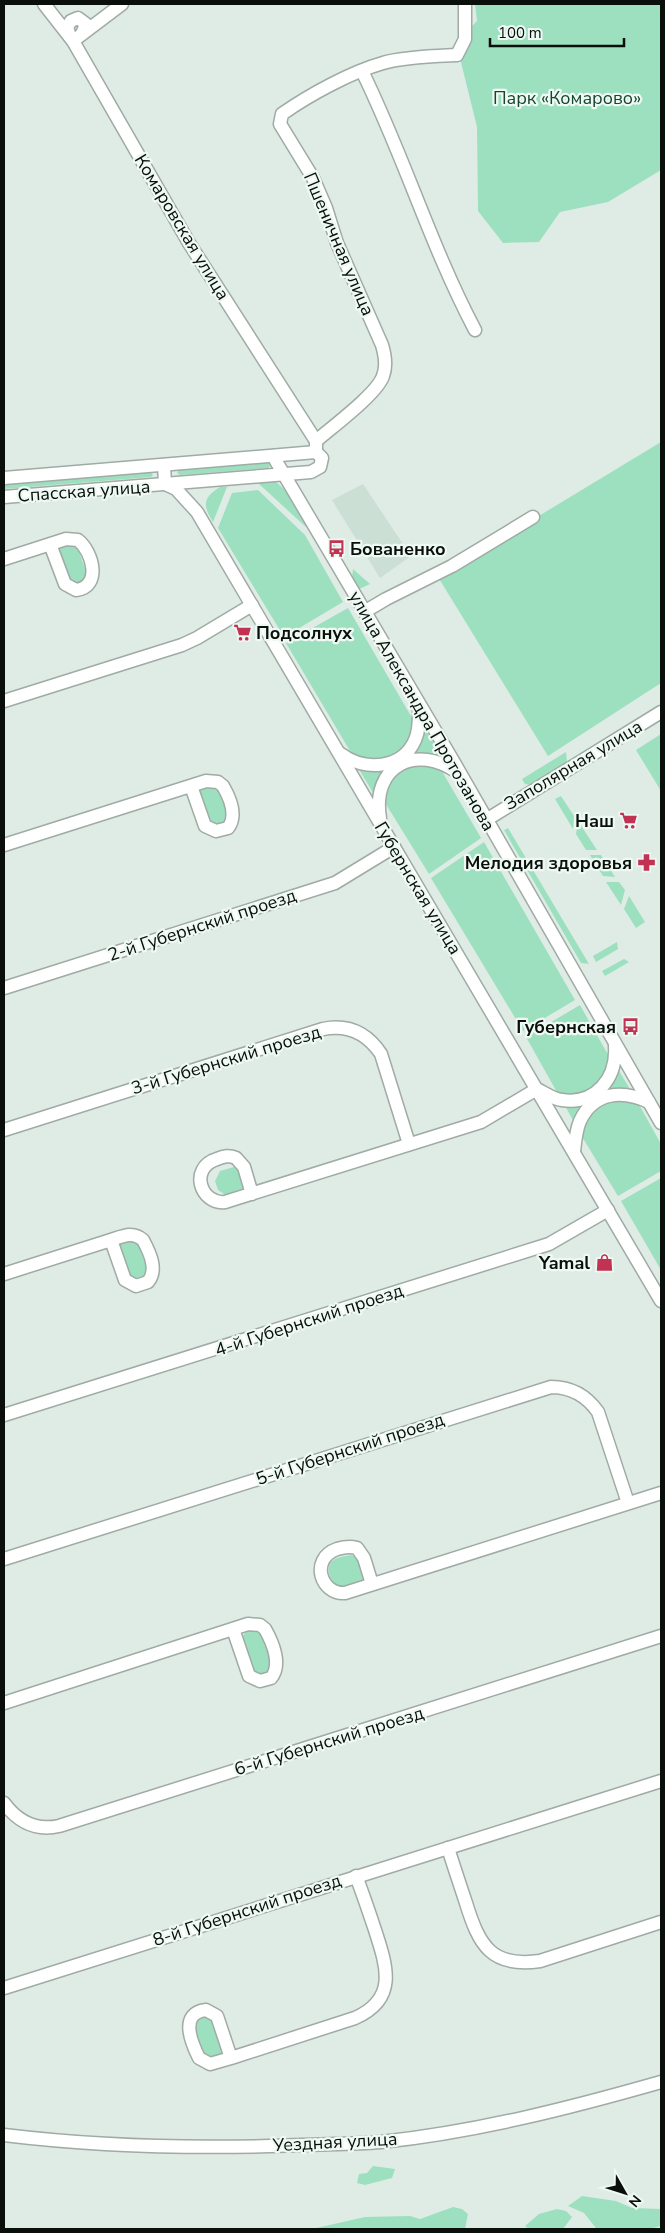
<svg xmlns="http://www.w3.org/2000/svg" width="665" height="2233" viewBox="0 0 665 2233" font-family="'Nunito Sans',sans-serif">
  <style>
    .built { fill: #cbdfd5 }
    .green { fill: #9ce0bf }
    .lines { fill: none; stroke-linecap: round; stroke-linejoin: round }
    .minor-casing { stroke: #9faba4; stroke-width: 15 }
    .minor { stroke: #fff; stroke-width: 12 }
    .labels { text-anchor: middle; dominant-baseline: central; stroke-width: 4.5; stroke-linejoin: round; paint-order: stroke }
    .park-label { font-size: 18px; fill: #184532; stroke: #edf9f2 }
    .street-label { font-size: 18px; fill: #0a0f0c; stroke: #edf9f2 }
    .poi-label { font-size: 18px; font-weight: bold; fill: #0a0f0c; stroke: #edf9f2; text-anchor: end }
  </style>
  <rect width="100%" height="100%" fill="#dfece5"/>
  <!-- built -->
  <polygon class="built" points="363,484 411,556 380,578 332,500"/>
  <!-- green -->
  <g class="green">
    <polygon points="475,4 661,4 661,170 608,202 560,212 539,242 503,243 478,211 477,127 456,42 477,21"/>
    <polygon points="661,442 661,683 548,756 438,577"/>
    <polygon points="269,463 270,466 268,468 180,475 177,473 179,470"/>
    <polygon points="151,472 153,475 151,477 4,489 4,484"/>
    <polygon points="276,482 285,490 307,528 258,483"/>
    <path d="M220,487h7l-14,35c-10,-16 -11,-24 7,-35z"/>
    <polygon points="258,490 305,535 343,602 284,637 218,528 232,493"/>
    <polygon points="60,545 77,545 88,578 80,587 69,581 58,553"/>
    <polygon points="353,569 370,584 357,590 352,578"/>
    <path d="M348,608l67,115c-5,32 -39,50 -65,28l-64,-108z"/>
    <polygon points="424,726 442,758 427,753 410,755"/>
    <polygon points="661,734 661,791 636,750"/>
    <polygon points="566,752 567,762 532,785 525,784 522,779"/>
    <path d="M423,764l17,4 41,70 -52,36 -45,-73c6,-22 15,-34 39,-37z"/>
    <polygon points="357,766 389,768 375,796"/>
    <polygon points="200,787 217,787 228,814 224,826 209,822 198,790"/>
    <polygon points="561,796 574,816 573,829 555,799"/>
    <polygon points="578,821 597,850 586,850 576,834"/>
    <polygon points="508,828 589,964 581,963 504,830"/>
    <polygon points="484,842 575,1000 523,1031 431,878"/>
    <polygon points="590,855 601,855 615,877 603,876"/>
    <polygon points="606,882 619,882 625,890 621,905"/>
    <polygon points="629,896 645,922 636,928 624,909"/>
    <polygon points="617,942 618,949 596,962 593,956"/>
    <polygon points="624,959 629,962 605,976 602,971"/>
    <path d="M580,1005l31,55c-3,16 -17,30 -33,35 -6,2 -14,0 -20,-1l-32,-57z"/>
    <polygon points="618,1069 631,1091 607,1093 576,1126 564,1104 575,1104"/>
    <path d="M617,1099l20,2 24,43v27l-43,25 -37,-61c6,-23 15,-28 36,-36z"/>
    <polygon points="234,1167 237,1168 246,1185 244,1191 227,1196 218,1190 215,1181 220,1171"/>
    <polygon points="661,1178 661,1270 621,1201"/>
    <polygon points="123,1238 137,1242 149,1274 140,1283 129,1277 119,1244"/>
    <path d="M351,1555l6,2 8,19 -2,6c-7,2 -17,7 -23,5 -10,-2 -15,-20 -8,-26 5,-4 13,-5 19,-6z"/>
    <path d="M251,1630l7,1 3,3 11,27 -4,12 -9,2c-9,-6 -20,-31 -15,-41z"/>
    <polygon points="198,2014 212,2017 224,2050 219,2057 210,2058 204,2053 193,2024"/>
    <polygon points="373,2166 395,2169 392,2178 365,2185 357,2183 359,2174 367,2173"/>
    <polygon points="582,2196 616,2201 632,2208 661,2209 661,2226 649,2229 596,2228 584,2213 568,2206"/>
    <polygon points="453,2207 462,2209 468,2214 465,2229 312,2229 365,2217 410,2216 420,2219"/>
    <polygon points="557,2209 566,2211 572,2217 563,2229 529,2229 525,2226 539,2214"/>
  </g>
  <g class="lines">
    <defs>
      <g id="minor">
        <polyline points="44,4 73,41 189,243 316,441 316,452"/>
        <polyline points="70,37 67,27 71,21 78,18 86,24 82,34"/>
        <polyline points="73,41 122,4"/>
        <path d="M362,71c42,85 69,176 113,259"/>
        <path d="M316,441c16,-14 61,-47 67,-65 4,-10 2,-21 -1,-31l-45,-102 -11,-35 -13,-30 -33,-54 2,-10c27,-19 69,-42 101,-51 19,-6 53,-7 74,-8l8,-16v-35"/>
        <polyline points="273,456 452,759 661,1123"/>
        <polyline points="164,465 165,484 176,489 197,512 661,1301"/>
        <polyline points="4,478 316,452"/>
        <polyline points="4,497 311,472 320,467 322,458 316,452"/>
        <path d="M4,559l62,-20 12,1c15,12 24,47 -2,50l-11,-6 -15,-40"/>
        <polyline points="364,612 386,599 452,566 533,517"/>
        <polyline points="4,701 182,645 197,638 252,605"/>
        <path d="M341,754c23,17 61,16 74,-14 5,-11 4,-23 4,-35"/>
        <path d="M380,818c-9,-53 37,-75 78,-45"/>
        <polyline points="486,820 661,712"/>
        <path d="M4,845l202,-64 12,1 5,4c7,12 15,29 5,42l-12,3 -11,-5 -14,-40"/>
        <polyline points="4,988 335,883 394,847"/>
        <path d="M4,1130l319,-101c25,-5 44,4 58,25l28,90"/>
        <path d="M574,1152c1,-10 2,-22 6,-31 14,-30 43,-31 69,-19"/>
        <path d="M252,1194l-8,-27 -8,-9c-7,-3 -12,-2 -19,1 -29,9 -16,46 8,43l256,-80 56,-33c8,4 16,10 25,11 34,5 55,-22 53,-54"/>
        <path d="M4,1274l107,-34c12,-4 22,-9 32,0 7,13 15,30 5,42l-12,4 -11,-6 -14,-40"/>
        <polyline points="4,1415 549,1244 608,1210"/>
        <path d="M4,1559l547,-172c20,0 35,8 47,25l30,91"/>
        <path d="M372,1584l-8,-26 -7,-10c-8,-2 -13,-1 -20,1 -28,10 -16,46 8,44l316,-100"/>
        <path d="M4,1703l244,-79 12,1 5,4c8,14 17,36 6,49l-11,3 -11,-5 -16,-47"/>
        <path d="M4,1803c14,19 32,28 55,23l602,-190"/>
        <path d="M448,1848c6,19 12,37 18,55 13,42 25,65 74,58l121,-39"/>
        <polyline points="4,1988 661,1781"/>
        <path d="M231,2058l-21,6 -11,-6c-8,-16 -20,-45 7,-48l11,6 14,42 124,-40c43,-19 32,-51 20,-88 -6,-18 -12,-36 -19,-54"/>
        <path d="M4,2135c99,12 198,14 298,10 26,-1 53,-1 79,-3 95,-10 189,-34 280,-60"/>
      </g>
    </defs>
    <!-- minor casing -->
    <use href="#minor" class="minor-casing"/>
    <!-- minor -->
    <use href="#minor" class="minor"/>
  </g>
  <!-- icons -->
  <defs>
    <symbol id="bus-bare" viewBox="-9 -9 18 18"><path d="M-5-6H5V4H4V6H2V4H-2V6H-4V4H-5ZM-3.5-4V0h7V-4ZM-3.5 1.2v1.5H-2V1.2ZM2 1.2v1.5H3.5V1.2Z" fill="#c23252" stroke="#edf9f2" stroke-width="2.5" paint-order="stroke"/></symbol>
    <symbol id="supermarket-bare" viewBox="-9 -9 18 18"><path d="M-6-5.5h2.5l.6 2H6L4.5 2H-2.5L-4.4-4H-6ZM-1.5 3.2a1.3 1.3 0 1 0 .1 0ZM3 3.2a1.3 1.3 0 1 0 .1 0Z" fill="#c23252" stroke="#edf9f2" stroke-width="2.5" paint-order="stroke"/></symbol>
    <symbol id="pharmacy-bare" viewBox="-9 -9 18 18"><path d="M-2-6h4v4h4v4h-4v4h-4v-4h-4v-4h4Z" fill="#c23252" stroke="#edf9f2" stroke-width="2.5" paint-order="stroke"/></symbol>
    <symbol id="shop-bare" viewBox="-9 -9 18 18"><path d="M-5-2.5h2.3a2.7 3.5 0 0 1 5.4 0H5L5.5 6h-11ZM-1.5-2.5h3a1.5 2.3 0 0 0-3 0Z" fill="#c23252" stroke="#edf9f2" stroke-width="2.5" paint-order="stroke"/></symbol>
  </defs>
  <g fill-rule="evenodd">
    <use href="#bus-bare" x="324" y="536" width="25" height="25"/>
    <use href="#supermarket-bare" x="230" y="620" width="25" height="25"/>
    <use href="#supermarket-bare" x="616" y="808" width="25" height="25"/>
    <use href="#pharmacy-bare" x="634" y="850" width="25" height="25"/>
    <use href="#bus-bare" x="618" y="1014" width="25" height="25"/>
    <use href="#shop-bare" x="592" y="1250" width="25" height="25"/>
  </g>
  <g class="labels">
    <!-- park labels -->
    <g class="park-label">
      <text x="567" y="98">Парк «Комарово»</text>
    </g>
    <!-- street labels -->
    <g class="street-label">
      <text transform="translate(182 227) rotate(59)">Комаровская улица</text>
      <text transform="translate(339 244) rotate(67)">Пшеничная улица</text>
      <text transform="translate(84 491) rotate(-4)">Спасская улица</text>
      <text transform="translate(422 711) rotate(60)">улица Александра Протозанова</text>
      <text transform="translate(573 765) rotate(-31)">Заполярная улица</text>
      <text transform="translate(418 888) rotate(59)">Губернская улица</text>
      <text transform="translate(202 925) rotate(-18)">2-й Губернский проезд</text>
      <text transform="translate(226 1060) rotate(-17)">3-й Губернский проезд</text>
      <text transform="translate(309 1320) rotate(-18)">4-й Губернский проезд</text>
      <text transform="translate(350 1449) rotate(-18)">5-й Губернский проезд</text>
      <text transform="translate(329 1741) rotate(-17)">6-й Губернский проезд</text>
      <text transform="translate(247 1910) rotate(-18)">8-й Губернский проезд</text>
      <text transform="translate(335 2142) rotate(-3)">Уездная улица</text>
    </g>
    <!-- poi labels -->
    <g class="poi-label">
      <text x="350" y="549" text-anchor="start">Бованенко</text>
      <text x="256" y="633" text-anchor="start">Подсолнух</text>
      <text x="614" y="821">Наш</text>
      <text x="632" y="863">Мелодия здоровья</text>
      <text x="616" y="1027">Губернская</text>
      <text x="590" y="1263">Yamal</text>
    </g>
  </g>
  <!-- border -->
  <rect width="665" height="2233" fill="none" stroke="#0a0f0c" stroke-width="10"/>
  <!-- north arrow -->
  <g transform="translate(625 2193) rotate(129)" stroke="#edf9f2" stroke-width="4" paint-order="stroke">
  <path d="M0-4L9 19L0 12L-9 19Z" fill="#0a0f0c"/>
  <text y="-8" font-size="14" font-weight="bold" text-anchor="middle" fill="#0a0f0c">N</text>
  </g>
  <!-- scale -->
  <path d="M490 38v8h134v-8" fill="none" stroke="#0a0f0c" stroke-width="2.5"/>
  <text x="498" y="38" font-size="15" fill="#0a0f0c" stroke="#edf9f2" stroke-width="4" paint-order="stroke">100 m</text>
</svg>
